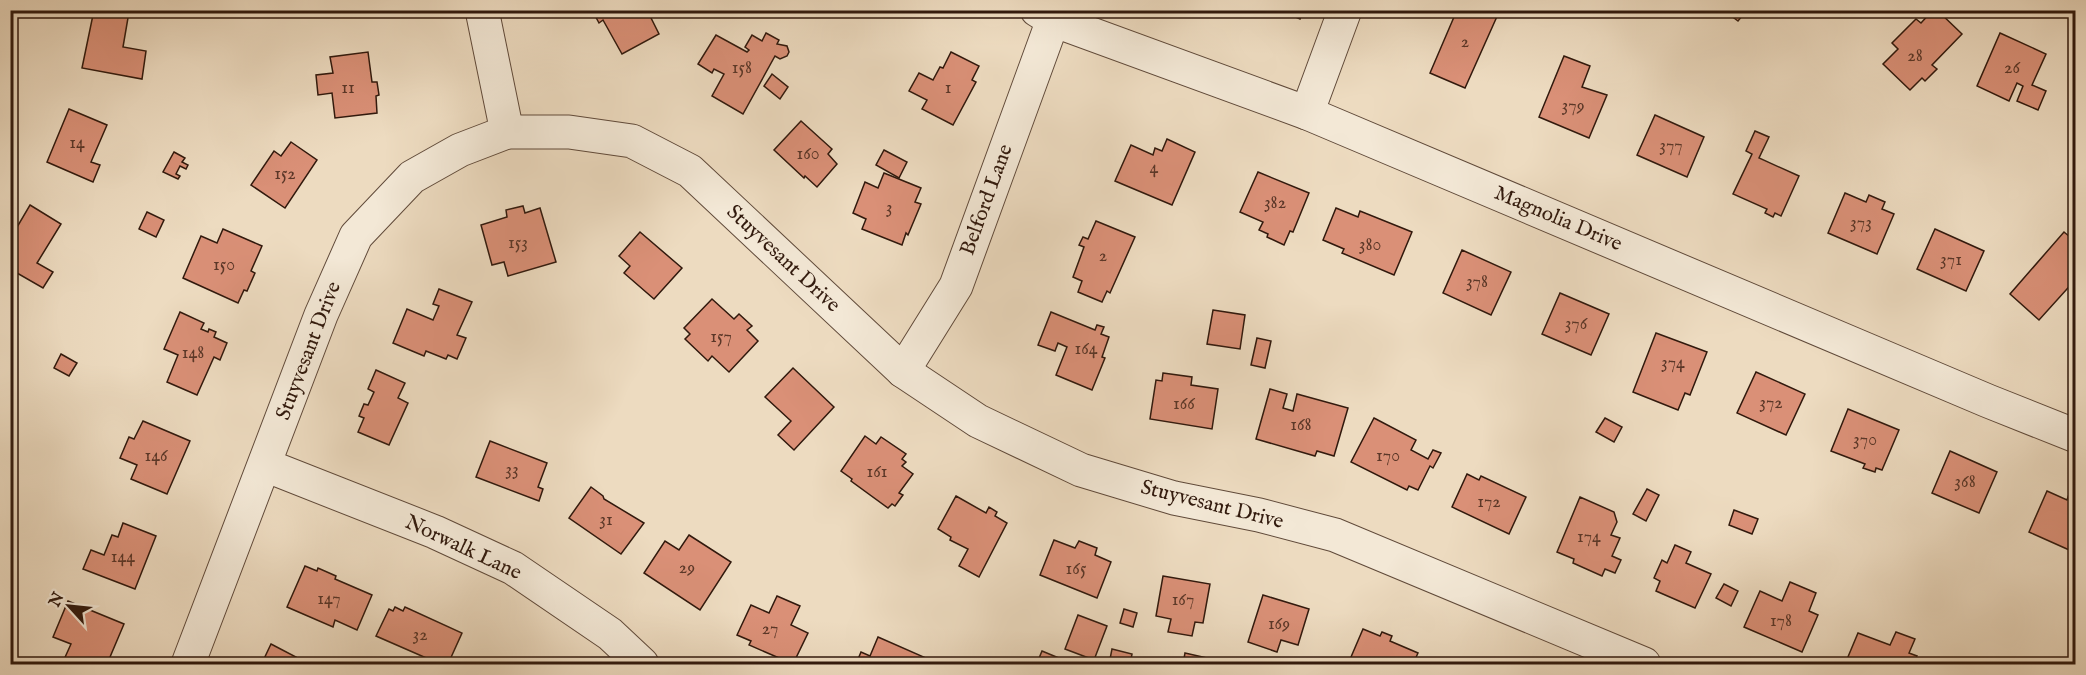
<svg xmlns="http://www.w3.org/2000/svg" width="2086" height="675" viewBox="0 0 2086 675" font-family="'IM FELL English',serif">
  <style>
    .building { fill: #da9077; stroke: #31190d; stroke-width: 1.5 }
    .lines { fill: none; stroke-linecap: round; stroke-linejoin: round }
    .minor-casing { stroke: #604a3a; stroke-width: 35 }
    .tertiary-casing { stroke: #604a3a; stroke-width: 35 }
    .minor { stroke: #f3e8d6; stroke-width: 33 }
    .tertiary { stroke: #f3e8d6; stroke-width: 33 }
    .labels { text-anchor: middle; dominant-baseline: central; stroke-width: 4.5; stroke-linejoin: round; paint-order: stroke }
    .number-label { font-size: 18px; fill: #5b3728 }
    .street-label { font-size: 21px; fill: #31190d; stroke: #f3e8d6 }
  </style>
  <rect width="100%" height="100%" fill="#eddbc0"/>
  <filter id="stains"><feTurbulence type="fractalNoise" baseFrequency=".00333" numOctaves="4"/><feColorMatrix values="0 0 0 0 .2 0 0 0 0 .09 0 0 0 0 .02 0 0 0 .5 -.17"/></filter>
  <radialGradient id="worn" r=".72"><stop offset=".6" stop-color="#630" stop-opacity="0"/><stop offset="1" stop-color="#630" stop-opacity=".3"/></radialGradient>
  <!-- building -->
  <g class="building">
    <polygon points="94,10 129,12 123,47 146,51 142,79 82,68"/>
    <polygon points="592,10 647,10 659,34 622,54 603,20 599,23"/>
    <polygon points="1280,10 1303,10 1300,19"/>
    <polygon points="1457,10 1499,12 1465,88 1430,73"/>
    <polygon points="1731,10 1747,10 1738,21 1730,15"/>
    <polygon points="1837,10 1855,10 1852,17"/>
    <polygon points="1933,10 1937,10 1962,34 1932,65 1937,69 1925,81 1922,78 1910,90 1883,64 1898,49 1892,43 1916,19 1921,23"/>
    <polygon points="766,33 779,40 777,44 787,46 789,52 787,56 780,59 775,56 743,114 712,96 724,74 714,69 712,73 698,64 716,35 747,52 749,50 745,47 752,35 762,41"/>
    <polygon points="2000,33 2046,54 2032,85 2046,91 2038,110 2017,101 2023,86 2017,83 2009,101 1977,86"/>
    <polygon points="368,52 372,82 377,82 379,95 376,96 377,113 335,118 332,93 318,95 316,75 333,73 330,57"/>
    <polygon points="951,52 979,66 972,80 976,82 953,125 922,109 927,100 909,91 919,73 933,80 940,67 943,68"/>
    <polygon points="1564,56 1590,66 1582,87 1607,95 1589,138 1539,117"/>
    <polygon points="772,74 788,87 780,99 764,86"/>
    <polygon points="69,109 107,125 91,162 100,165 93,182 47,162"/>
    <polygon points="1655,115 1704,137 1687,177 1637,155"/>
    <polygon points="801,121 832,149 828,154 837,164 817,187 805,176 804,178 774,150"/>
    <polygon points="1755,131 1769,137 1759,158 1799,176 1781,216 1775,213 1773,217 1765,213 1767,209 1733,194 1752,154 1746,151"/>
    <polygon points="1167,139 1195,152 1172,205 1115,181 1131,145 1153,155 1155,148 1162,151"/>
    <polygon points="291,142 317,160 285,208 251,185 274,151 281,156"/>
    <polygon points="884,150 907,162 899,178 876,165"/>
    <polygon points="174,152 185,158 182,162 188,165 186,169 180,166 176,174 180,176 178,179 163,172"/>
    <polygon points="1258,172 1309,193 1293,232 1290,231 1284,245 1267,237 1268,234 1259,230 1263,222 1240,212"/>
    <polygon points="884,173 921,188 915,202 921,204 908,235 906,233 902,245 862,229 866,219 853,213 865,182 878,188"/>
    <polygon points="1845,193 1866,202 1869,195 1885,202 1882,209 1894,214 1877,254 1828,233"/>
    <polygon points="30,205 61,224 37,263 53,272 43,288 10,269 10,239"/>
    <polygon points="523,206 525,213 540,208 556,262 508,276 504,262 492,265 481,225 507,217 506,210"/>
    <polygon points="1336,208 1358,217 1360,211 1412,232 1394,275 1342,253 1344,249 1323,240"/>
    <polygon points="147,212 164,220 156,237 139,229"/>
    <polygon points="1096,221 1135,237 1110,293 1107,291 1102,302 1078,292 1082,281 1073,277 1084,247 1079,245 1083,237 1088,239"/>
    <polygon points="223,229 262,246 251,271 255,273 247,291 244,290 238,303 183,278 201,236 217,243"/>
    <polygon points="1935,229 1984,251 1966,291 1917,269"/>
    <polygon points="640,232 682,268 654,299 624,273 630,266 619,256"/>
    <polygon points="2064,232 2076,242 2076,279 2039,320 2010,294"/>
    <polygon points="1462,250 1511,272 1491,315 1443,293"/>
    <polygon points="439,289 472,302 457,335 466,338 457,359 448,355 446,359 426,351 424,356 393,343 407,309 433,320 439,306 433,304"/>
    <polygon points="1560,293 1609,314 1591,355 1542,334"/>
    <polygon points="712,299 734,319 739,314 752,326 747,330 758,341 729,372 712,356 708,361 685,339 690,334 684,328"/>
    <polygon points="1213,310 1245,315 1240,349 1207,344"/>
    <polygon points="180,312 204,323 201,329 208,332 209,329 216,332 214,337 227,343 220,360 214,357 197,395 167,382 178,355 164,349"/>
    <polygon points="1051,312 1095,330 1097,325 1104,327 1101,334 1109,337 1102,357 1105,358 1092,390 1056,375 1067,347 1058,343 1055,351 1038,345"/>
    <polygon points="1656,333 1707,352 1690,395 1685,393 1678,410 1633,392"/>
    <polygon points="1257,338 1271,341 1265,368 1251,365"/>
    <polygon points="61,354 77,363 69,376 54,368"/>
    <polygon points="793,368 834,407 794,450 778,435 791,421 765,397"/>
    <polygon points="376,370 405,383 398,398 408,403 389,445 358,432 364,418 359,416 364,404 368,405 374,392 368,389"/>
    <polygon points="1756,372 1805,394 1786,435 1737,413"/>
    <polygon points="1163,373 1192,377 1191,385 1218,389 1212,429 1150,419 1156,380 1162,381"/>
    <polygon points="1270,389 1287,394 1283,408 1293,411 1297,394 1348,408 1334,456 1317,451 1315,456 1256,439"/>
    <polygon points="1848,409 1899,430 1882,470 1876,468 1875,472 1863,468 1865,464 1831,451"/>
    <polygon points="1374,418 1416,440 1411,450 1428,459 1433,450 1441,453 1433,468 1430,466 1418,490 1409,486 1407,490 1351,462"/>
    <polygon points="1605,418 1622,427 1614,442 1596,432"/>
    <polygon points="143,421 190,441 167,494 131,479 137,465 120,458 129,437 134,439"/>
    <polygon points="865,436 876,444 881,437 906,454 902,459 906,462 902,466 913,474 899,493 903,495 895,506 892,504 888,508 851,481 852,479 841,471"/>
    <polygon points="490,441 547,463 538,487 543,489 539,501 476,477"/>
    <polygon points="1950,451 1997,472 1979,513 1932,493"/>
    <polygon points="1467,474 1479,480 1481,476 1526,497 1509,534 1452,507"/>
    <polygon points="591,487 603,496 604,499 644,523 621,554 569,518"/>
    <polygon points="1647,489 1659,495 1646,521 1633,514"/>
    <polygon points="2047,491 2067,500 2069,494 2076,497 2076,553 2029,532"/>
    <polygon points="956,496 986,513 989,507 997,512 995,516 1007,523 979,577 959,566 968,549 950,540 951,537 938,529"/>
    <polygon points="1580,497 1614,512 1617,522 1611,535 1620,538 1612,556 1621,560 1615,573 1605,569 1602,576 1573,563 1574,559 1557,552"/>
    <polygon points="1734,510 1758,519 1752,534 1729,525"/>
    <polygon points="123,523 156,536 135,589 83,569 91,550 104,555 112,535 118,537"/>
    <polygon points="689,535 731,562 700,610 644,573 665,541 679,550"/>
    <polygon points="1054,540 1075,548 1079,541 1097,548 1095,555 1111,562 1097,598 1040,575"/>
    <polygon points="1675,545 1691,552 1686,563 1711,574 1695,608 1656,591 1660,581 1654,578 1662,560 1667,563"/>
    <polygon points="305,566 317,571 318,568 336,576 335,579 372,595 357,630 335,620 333,627 287,607"/>
    <polygon points="1163,576 1210,584 1203,623 1195,622 1192,636 1168,632 1171,619 1156,616"/>
    <polygon points="1790,582 1816,593 1809,611 1818,615 1802,652 1744,627 1760,591 1782,601"/>
    <polygon points="1724,584 1738,591 1731,606 1716,598"/>
    <polygon points="1263,595 1309,609 1298,645 1281,640 1277,652 1248,642"/>
    <polygon points="777,596 800,606 791,625 808,633 793,664 749,645 751,641 737,635 751,605 769,613"/>
    <polygon points="68,601 124,624 107,664 99,662 98,664 62,664 71,644 53,637"/>
    <polygon points="395,607 403,611 405,607 462,633 448,664 440,664 376,636 389,609 393,611"/>
    <polygon points="1124,609 1137,613 1133,627 1120,623"/>
    <polygon points="1078,615 1107,626 1094,660 1065,649"/>
    <polygon points="1363,629 1380,636 1382,632 1392,636 1390,641 1418,653 1413,664 1348,664"/>
    <polygon points="1896,632 1915,639 1909,653 1917,656 1913,664 1845,664 1858,633 1890,645"/>
    <polygon points="878,637 926,658 923,664 856,664 861,652 870,656"/>
    <polygon points="271,644 296,657 292,664 262,663"/>
    <polygon points="1112,649 1132,654 1130,664 1109,664"/>
    <polygon points="1042,651 1066,661 1065,664 1041,664 1037,663"/>
    <polygon points="1185,653 1216,660 1215,664 1183,664"/>
  </g>
  <g class="lines">
    <defs>
      <g id="minor">
        <polyline points="482,10 507,132"/>
        <polyline points="1307,113 1345,10"/>
        <polyline points="903,371 956,286 1053,20"/>
        <polyline points="265,465 435,532 513,568 610,634 642,664"/>
        <polyline points="188,664 321,315 356,236 412,177 460,150 507,132 569,132 632,141 690,171 903,371 978,421 1081,470 1174,498 1259,515 1335,535 1644,664"/>
      </g>
      <polyline id="tertiary" points="1037,10 1053,20 1307,113 1988,401 2076,436"/>
    </defs>
    <!-- minor casing -->
    <use href="#minor" class="minor-casing"/>
    <!-- tertiary casing -->
    <use href="#tertiary" class="tertiary-casing"/>
    <!-- minor -->
    <use href="#minor" class="minor"/>
    <!-- tertiary -->
    <use href="#tertiary" class="tertiary"/>
  </g>
  <g class="labels">
    <!-- number labels -->
    <g class="number-label">
      <text x="1465" y="42">2</text>
      <text x="1915" y="56">28</text>
      <text x="742" y="68">158</text>
      <text x="2012" y="68">26</text>
      <text x="348" y="88">11</text>
      <text x="948" y="88">1</text>
      <text x="1573" y="106">379</text>
      <text x="77" y="143">14</text>
      <text x="1671" y="146">377</text>
      <text x="808" y="154">160</text>
      <text x="1154" y="168">4</text>
      <text x="285" y="174">152</text>
      <text x="1275" y="203">382</text>
      <text x="889" y="208">3</text>
      <text x="1861" y="223">373</text>
      <text x="518" y="243">153</text>
      <text x="1370" y="245">380</text>
      <text x="1103" y="256">2</text>
      <text x="1951" y="260">371</text>
      <text x="224" y="265">150</text>
      <text x="1477" y="282">378</text>
      <text x="1576" y="324">376</text>
      <text x="721" y="337">157</text>
      <text x="1086" y="349">164</text>
      <text x="193" y="353">148</text>
      <text x="1673" y="363">374</text>
      <text x="1771" y="403">372</text>
      <text x="1184" y="404">166</text>
      <text x="1301" y="425">168</text>
      <text x="1865" y="440">370</text>
      <text x="156" y="456">146</text>
      <text x="1388" y="456">170</text>
      <text x="512" y="470">33</text>
      <text x="877" y="472">161</text>
      <text x="1965" y="482">368</text>
      <text x="1489" y="502">172</text>
      <text x="606" y="520">31</text>
      <text x="1589" y="537">174</text>
      <text x="123" y="557">144</text>
      <text x="687" y="568">29</text>
      <text x="1076" y="569">165</text>
      <text x="329" y="599">147</text>
      <text x="1183" y="600">167</text>
      <text x="1781" y="621">178</text>
      <text x="1279" y="624">169</text>
      <text x="770" y="629">27</text>
      <text x="420" y="635">32</text>
    </g>
    <!-- street labels -->
    <g class="street-label">
      <text transform="translate(987 200) rotate(-70)">Belford Lane</text>
      <text transform="translate(1558 219) rotate(23)">Magnolia Drive</text>
      <text transform="translate(783 259) rotate(43)">Stuyvesant Drive</text>
      <text transform="translate(309 351) rotate(-69)">Stuyvesant Drive</text>
      <text transform="translate(1212 505) rotate(14)">Stuyvesant Drive</text>
      <text transform="translate(463 548) rotate(25)">Norwalk Lane</text>
    </g>
  </g>
  <!-- margin -->
  <rect width="2086" height="675" fill="none" stroke="#eddbc0" stroke-width="36"/>
  <rect x="12" y="12" width="2062" height="651" fill="none" stroke="#31190d" stroke-width="3"/>
  <rect x="18" y="18" width="2050" height="639" fill="none" stroke="#31190d" stroke-width="1.5"/>
  <!-- north arrow -->
  <g transform="translate(69 606) rotate(297)" stroke="#f3e8d6" stroke-width="4.5" paint-order="stroke">
  <path d="M0-4.5L10 22L0 15L-10 22Z" fill="#31190d"/>
  <text y="-9" font-size="16" font-weight="bold" text-anchor="middle" fill="#31190d">N</text>
  </g>
  <rect width="100%" height="100%" filter="url(#stains)"/>
  <rect width="100%" height="100%" fill="url(#worn)"/>
</svg>
